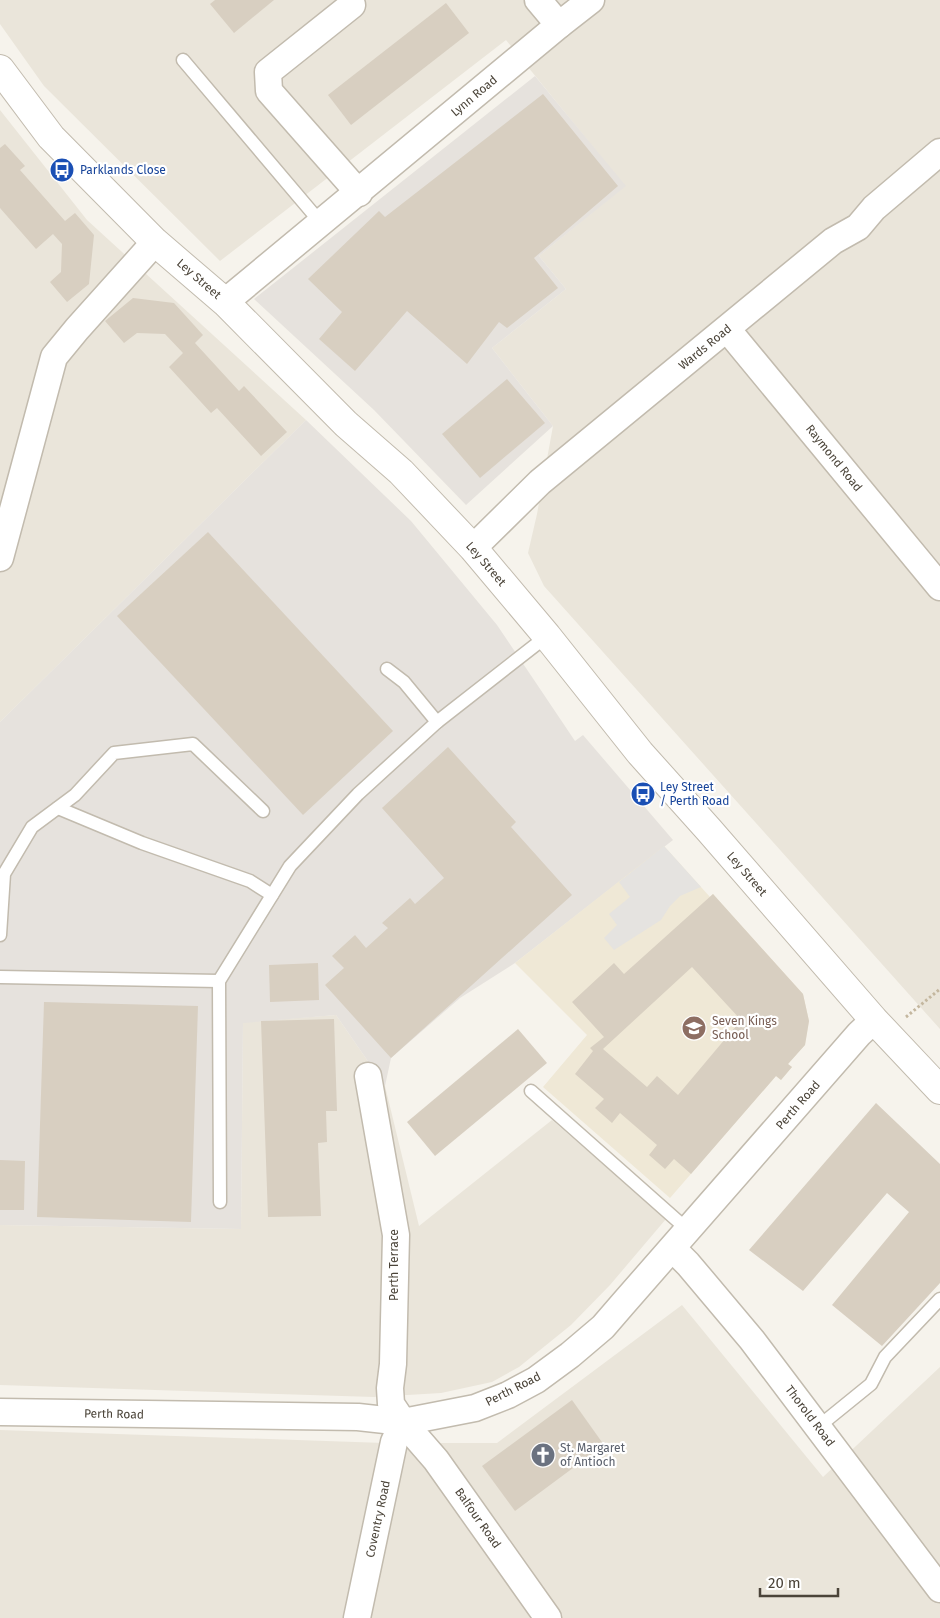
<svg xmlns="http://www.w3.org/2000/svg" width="940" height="1618" viewBox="0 0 940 1618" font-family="'Fira Sans',sans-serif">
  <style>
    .residential { fill: #eae5da }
    .industrial { fill: #e6e2dd }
    .education { fill: #efe8d6 }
    .parking { fill: #e5e3e0 }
    .building { fill: #d8cfc1; fill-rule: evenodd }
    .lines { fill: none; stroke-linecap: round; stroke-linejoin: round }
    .service-casing { stroke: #c2bbae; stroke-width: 15 }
    .minor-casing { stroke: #c2bbae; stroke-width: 29 }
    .tertiary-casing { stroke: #c2bbae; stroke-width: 30 }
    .path { stroke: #c4b79f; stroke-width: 3; stroke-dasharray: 2.5 2.5; stroke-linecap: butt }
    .service { stroke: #fff; stroke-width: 12 }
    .minor { stroke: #fff; stroke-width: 26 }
    .tertiary { stroke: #fff; stroke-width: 28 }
    .labels { text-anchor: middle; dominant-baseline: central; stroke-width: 4.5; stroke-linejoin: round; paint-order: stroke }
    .street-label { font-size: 12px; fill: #4b4439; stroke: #fff }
    .transit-label { font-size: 12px; fill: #164399; stroke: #fff; text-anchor: start }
    .education-label { font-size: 12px; fill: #785e54; stroke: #fff; text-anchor: start }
    .worship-label { font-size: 12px; fill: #5b616d; stroke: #fff; text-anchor: start }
  </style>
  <rect width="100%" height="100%" fill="#f6f3ec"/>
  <!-- residential -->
  <g class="residential">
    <polygon points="0,0 940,0 940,1029 544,586 528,553 537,514 553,426 492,348 566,289 539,256 625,186 506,40 220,261 44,86 0,24"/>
    <polygon points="0,110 87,220 306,420 0,722"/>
    <polygon points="336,1015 385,1086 419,1226 552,1120 666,1219 610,1285 571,1325 519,1367 492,1382 441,1393 374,1397 0,1385 0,1225 241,1229 243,1022"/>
    <polygon points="682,1305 823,1477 940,1367 940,1618 0,1618 0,1430 384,1443 497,1443"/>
  </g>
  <!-- industrial -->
  <g class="industrial">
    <polygon points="535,76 626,186 539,256 566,289 492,348 553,426 466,505 374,410 254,299"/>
    <polygon points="306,420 411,521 497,625 575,741 583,735 673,840 515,963 460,998 391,1058 385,1086 336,1015 243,1023 241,1229 0,1225 0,722"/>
  </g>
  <!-- education -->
  <polygon class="education" points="664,846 710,897 713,894 803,994 809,1021 805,1045 788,1064 792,1067 781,1080 776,1076 670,1198 543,1087 587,1035 515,963"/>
  <!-- parking -->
  <polygon class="parking" points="664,846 701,887 680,896 670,906 661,920 614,950 604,938 617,925 609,914 630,897 619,882"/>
  <!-- building -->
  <g class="building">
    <polygon points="215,0 274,0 234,33 210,4"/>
    <polygon points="446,3 469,33 351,125 328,95"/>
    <polygon points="543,94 618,186 534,258 558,288 507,328 499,322 467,364 407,311 355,371 319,339 342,312 308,279 379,211 385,217"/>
    <polygon points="5,144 25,166 20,170 65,221 75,213 94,235 89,284 67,302 50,282 61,272 62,244 53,234 36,249 0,208 0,148"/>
    <polygon points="133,298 174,303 203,335 195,343 239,391 244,386 287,432 261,456 217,408 211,413 169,367 183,353 165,334 137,333 124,343 105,321"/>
    <polygon points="507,379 545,423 480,478 442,434"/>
    <polygon points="208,532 393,731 303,815 117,616"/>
    <polygon points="448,747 516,822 511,827 572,895 391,1058 325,985 344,968 332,956 355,935 366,948 388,928 382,923 410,898 415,904 444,878 382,808"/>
    <path d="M713,894l90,100 6,27 -4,24 -17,19 4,3 -11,13 -5,-4 -85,98 -17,-15 -9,10 -16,-14 8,-10 -37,-32 -8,10 -17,-15 9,-9 -29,-25 18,-23 -3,-3 14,-11 -32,-35 42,-39 10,11zM692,967l49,53 -63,75 -21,-19 -10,11 -44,-38z"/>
    <polygon points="318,963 319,1000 270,1002 269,965"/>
    <polygon points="44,1002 198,1006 191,1222 37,1217"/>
    <polygon points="334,1019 337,1111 326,1111 327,1142 318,1143 321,1216 268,1217 261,1021"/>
    <polygon points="518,1029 547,1063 435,1156 407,1122"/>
    <polygon points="876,1103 940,1164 940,1283 882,1346 832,1305 909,1212 887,1193 803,1291 749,1250"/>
    <polygon points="0,1160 25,1161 24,1210 0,1210"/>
    <polygon points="572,1400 604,1445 515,1511 482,1466"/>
  </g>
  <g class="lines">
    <defs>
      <g id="service">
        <polyline points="183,60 321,223"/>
        <polyline points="387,669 404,682 437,722"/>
        <polyline points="58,808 142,843 250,881 272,895"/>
        <polyline points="0,935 4,874 32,827 75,795 114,753 193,744 263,811"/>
        <polyline points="0,977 219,981"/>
        <polyline points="531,1091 689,1231"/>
        <polyline points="220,1202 219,981 290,866 358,794 437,722 547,636"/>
        <polyline points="818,1427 871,1384 885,1357 940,1299"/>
      </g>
      <g id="minor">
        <polyline points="538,0 559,25"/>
        <polyline points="352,5 268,72 269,91 359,193"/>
        <polyline points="225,302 559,25 591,0"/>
        <polyline points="727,329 940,587"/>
        <polyline points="473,548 540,482 833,241 858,227 874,208 940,152"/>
        <polyline points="0,558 54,357 77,329 155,242"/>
        <polyline points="368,1076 396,1235 393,1364 390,1388 391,1404 403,1422 436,1460 548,1618"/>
        <polyline points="673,1249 688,1264 752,1340 940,1589"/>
        <polyline points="0,1412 358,1417 403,1422 475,1408 508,1395 536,1380 570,1355 603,1327 622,1305 859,1034 874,1020"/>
        <polyline points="357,1618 394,1442 403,1422"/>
      </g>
      <polyline id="tertiary" points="0,69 51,137 155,242 225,302 346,424 401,472 473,548 547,636 640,753 709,830 874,1020 940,1090"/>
    </defs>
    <!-- service casing -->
    <use href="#service" class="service-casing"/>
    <!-- minor casing -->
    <use href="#minor" class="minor-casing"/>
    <!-- tertiary casing -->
    <use href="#tertiary" class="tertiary-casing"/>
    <!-- path -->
    <polyline class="path" points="906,1017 940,989"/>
    <!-- service -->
    <use href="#service" class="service"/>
    <!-- minor -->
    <use href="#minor" class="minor"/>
    <!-- tertiary -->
    <use href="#tertiary" class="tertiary"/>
  </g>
  <!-- icons -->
  <defs>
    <symbol id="bus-disc" viewBox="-11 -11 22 22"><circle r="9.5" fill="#1a4fb4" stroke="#fff"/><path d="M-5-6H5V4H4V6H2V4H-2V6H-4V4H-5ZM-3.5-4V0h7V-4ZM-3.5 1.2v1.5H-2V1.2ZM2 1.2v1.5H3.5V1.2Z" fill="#fff"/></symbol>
    <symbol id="school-disc" viewBox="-11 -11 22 22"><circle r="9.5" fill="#8d6e63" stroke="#fff"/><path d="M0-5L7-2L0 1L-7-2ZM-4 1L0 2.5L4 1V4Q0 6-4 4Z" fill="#fff"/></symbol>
    <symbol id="church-disc" viewBox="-11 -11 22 22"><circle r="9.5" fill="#6b7280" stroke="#fff"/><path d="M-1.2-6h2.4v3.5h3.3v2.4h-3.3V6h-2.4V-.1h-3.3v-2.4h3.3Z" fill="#fff"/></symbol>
  </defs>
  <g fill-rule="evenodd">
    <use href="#bus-disc" x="48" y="156" width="28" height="28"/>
    <use href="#bus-disc" x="629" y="780" width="28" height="28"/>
    <use href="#school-disc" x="680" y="1014" width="28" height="28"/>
    <use href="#church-disc" x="529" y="1441" width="28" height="28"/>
  </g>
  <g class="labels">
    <!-- street labels -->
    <g class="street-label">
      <text transform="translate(474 96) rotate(-40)">Lynn Road</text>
      <text transform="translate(199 279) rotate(41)">Ley Street</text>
      <text transform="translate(705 347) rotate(-39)">Wards Road</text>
      <text transform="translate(834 458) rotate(51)">Raymond Road</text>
      <text transform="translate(486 564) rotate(49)">Ley Street</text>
      <text transform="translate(747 874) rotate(49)">Ley Street</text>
      <text transform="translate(798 1105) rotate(-49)">Perth Road</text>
      <text transform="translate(394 1265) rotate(-90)">Perth Terrace</text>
      <text transform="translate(513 1389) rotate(-27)">Perth Road</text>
      <text transform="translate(114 1414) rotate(1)">Perth Road</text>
      <text transform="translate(810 1416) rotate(53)">Thorold Road</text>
      <text transform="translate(478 1518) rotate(55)">Balfour Road</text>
      <text transform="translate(378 1519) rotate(-78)">Coventry Road</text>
    </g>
    <!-- transit labels -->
    <g class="transit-label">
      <text x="80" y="170">Parklands Close</text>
      <text x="660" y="787">Ley Street<tspan x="660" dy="14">/ Perth Road</tspan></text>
    </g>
    <!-- education labels -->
    <g class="education-label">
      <text x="712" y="1021">Seven Kings<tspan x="712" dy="14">School</tspan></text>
    </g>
    <!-- worship labels -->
    <g class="worship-label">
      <text x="560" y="1448">St. Margaret<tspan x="560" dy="14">of Antioch</tspan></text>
    </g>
  </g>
  <!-- scale -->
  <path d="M760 1588v8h78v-8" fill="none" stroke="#4b4439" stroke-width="2.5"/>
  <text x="768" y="1588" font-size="15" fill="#4b4439" stroke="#ffffff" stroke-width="4" paint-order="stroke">20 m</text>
</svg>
